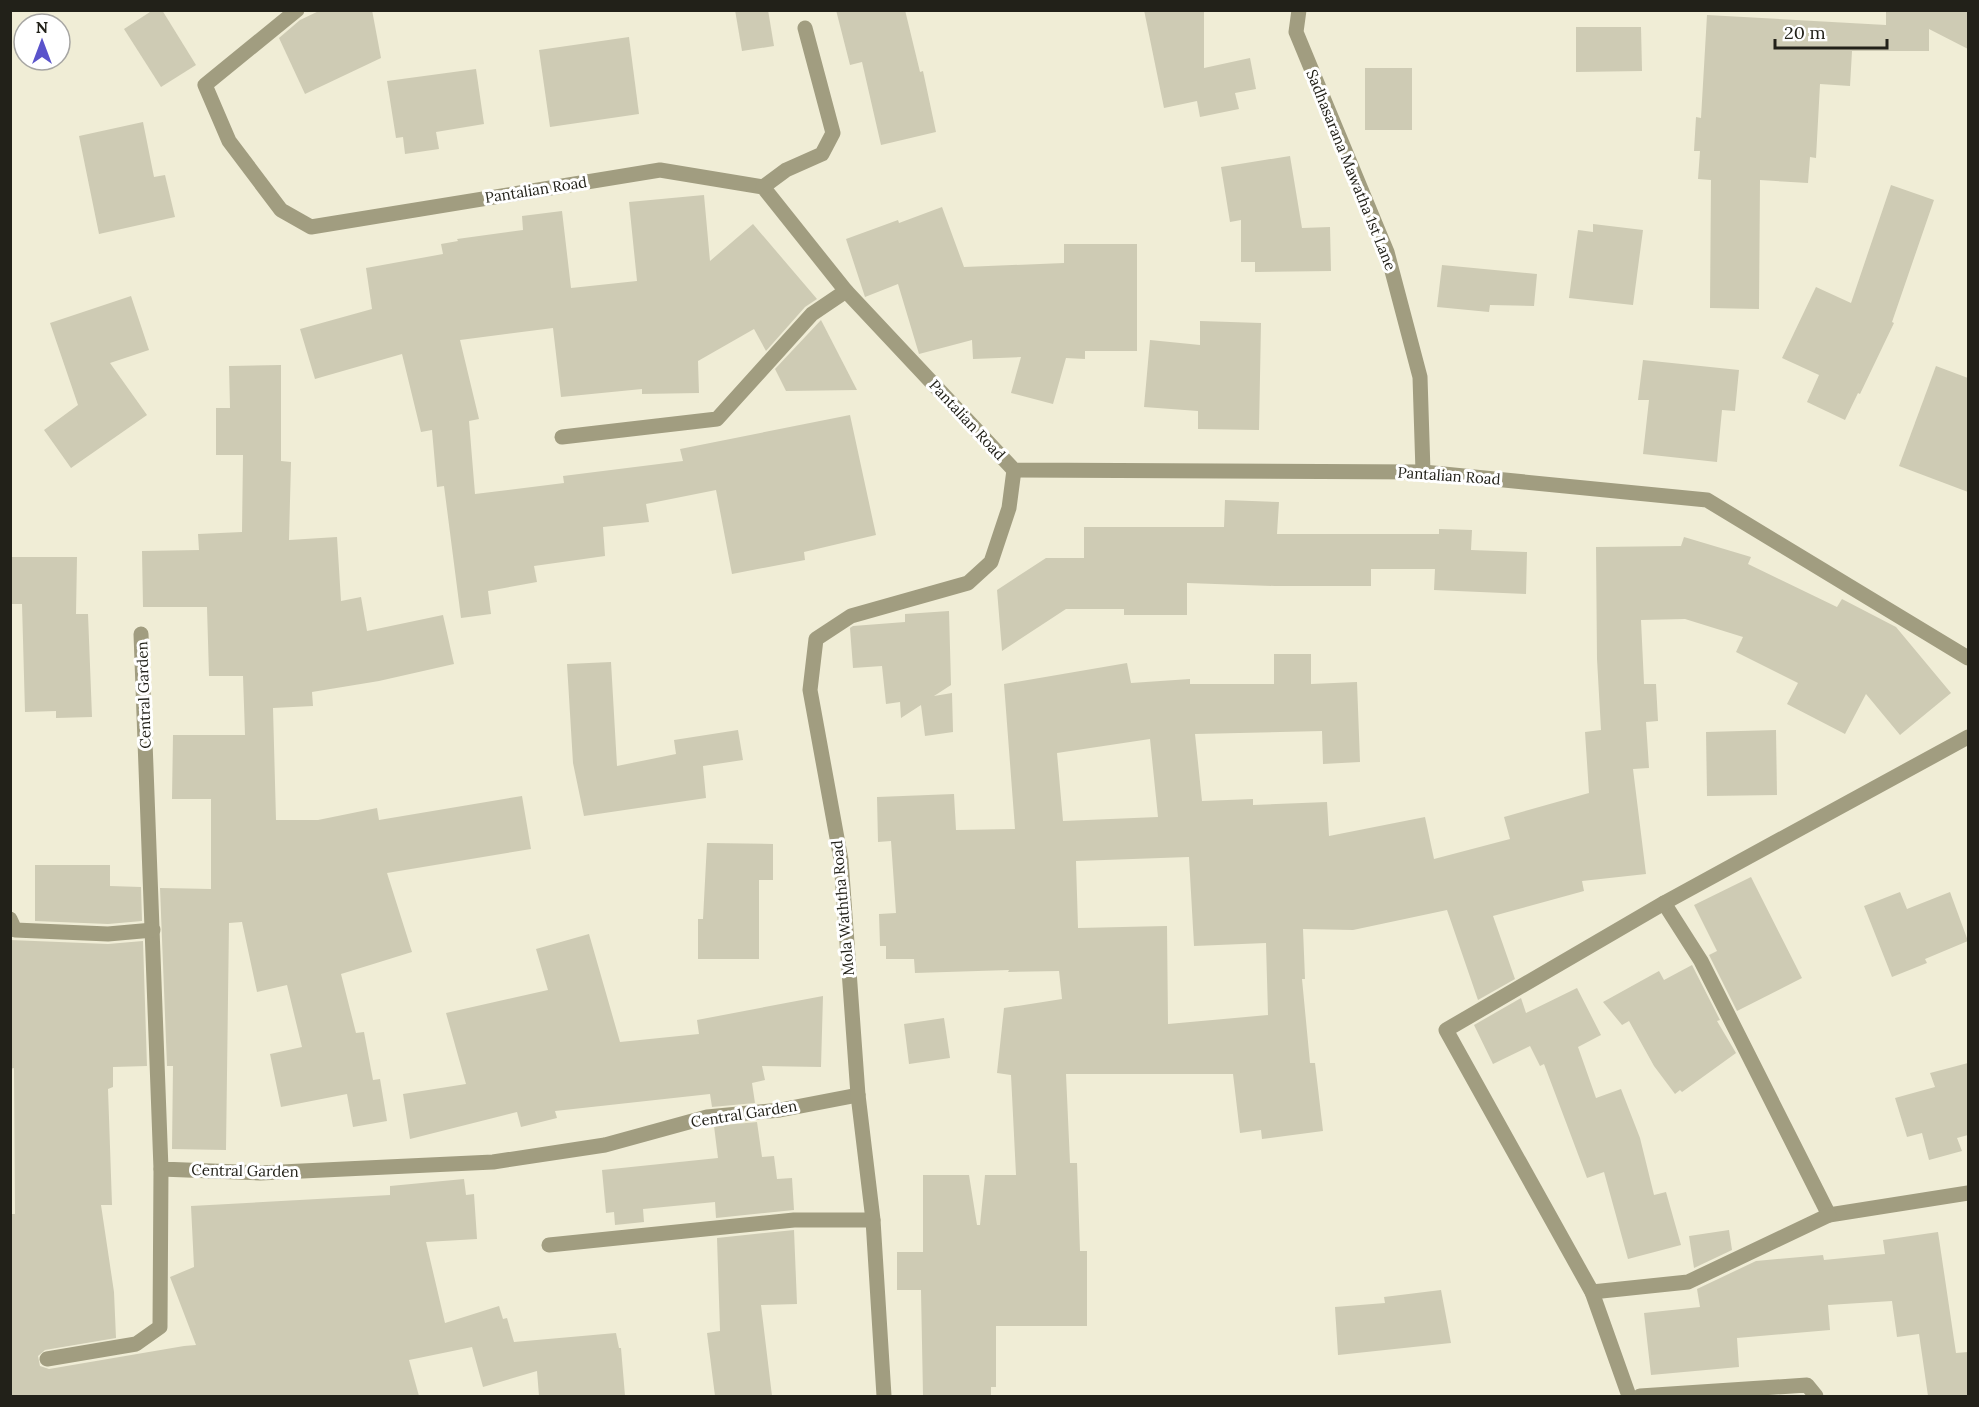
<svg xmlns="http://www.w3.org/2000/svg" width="1979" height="1407" font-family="Lora,serif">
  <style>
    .building { fill: #cecbb4; fill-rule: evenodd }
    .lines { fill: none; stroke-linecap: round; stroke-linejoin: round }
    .street { stroke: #a19d80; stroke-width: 15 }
    .labels { text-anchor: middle; stroke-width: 6; stroke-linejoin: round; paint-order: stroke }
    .street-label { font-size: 15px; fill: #222119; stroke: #fff }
  </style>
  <rect width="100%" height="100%" fill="#f0edd6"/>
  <g class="building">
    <polygon points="153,10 162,10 196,65 161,87 124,29"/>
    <polygon points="321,10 372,10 381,58 305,94 279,38 300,20"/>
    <polygon points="735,10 768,10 774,46 742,51"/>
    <polygon points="836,10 905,10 920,72 923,71 936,132 881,145 862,62 850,65"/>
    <polygon points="1144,10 1204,10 1204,68 1250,58 1256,89 1235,93 1239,109 1200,117 1197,101 1164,108"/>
    <polygon points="1886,10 1968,10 1968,49 1929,29 1929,51 1852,51 1850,86 1820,84 1816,158 1810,157 1808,183 1760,180 1759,309 1710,308 1711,180 1698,179 1700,151 1694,151 1696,117 1701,118 1707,15 1886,25"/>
    <polygon points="1576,27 1641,27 1642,71 1576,72"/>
    <polygon points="629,37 639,114 550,127 539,50"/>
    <rect x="1365" y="68" width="47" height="62"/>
    <polygon points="476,69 484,124 436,132 439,149 405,154 403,137 396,138 387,81"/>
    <polygon points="143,122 154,177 165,175 175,217 99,234 79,136"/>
    <polygon points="1290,156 1302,228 1330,227 1331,271 1255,272 1255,262 1241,262 1241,220 1230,222 1221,167"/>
    <polygon points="1891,185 1934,200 1892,322 1894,323 1860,394 1858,393 1845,420 1807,402 1819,375 1782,358 1816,287 1851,303"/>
    <polygon points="704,195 710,261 753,224 817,299 805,307 766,351 754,329 698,361 699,393 642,394 642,389 561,397 553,328 460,340 479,419 469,421 475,494 564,483 563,476 683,461 680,449 850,415 876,535 804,552 805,560 732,574 716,490 646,504 649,522 603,527 605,556 534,566 537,582 488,591 491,614 461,618 444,486 437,487 432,430 421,432 402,354 315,379 300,329 372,309 366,268 443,254 441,244 458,241 457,239 523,230 522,216 562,211 571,288 637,281 629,202"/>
    <polygon points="942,207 964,267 1064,263 1064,244 1137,244 1137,351 1085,351 1085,359 1066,358 1053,404 1011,393 1021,357 973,359 972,340 919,354 898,284 865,297 846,239 898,220 899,223"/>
    <polygon points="1593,224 1643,230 1633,305 1569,298 1578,230 1593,232"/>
    <polygon points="1442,265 1537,274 1534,306 1490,305 1489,312 1437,307"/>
    <polygon points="131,296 149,350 110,363 147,415 71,468 44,430 78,405 50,323"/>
    <polygon points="821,320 857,390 786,391 775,369"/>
    <polygon points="1200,321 1261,323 1259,430 1198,429 1198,411 1144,407 1150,340 1200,345"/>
    <polygon points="1643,360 1739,370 1735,411 1722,410 1717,462 1643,454 1649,400 1638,400"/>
    <polygon points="281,365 281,461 291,462 289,540 337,537 341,601 361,597 367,631 443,615 454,664 379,681 312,692 313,706 273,708 276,820 318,820 377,808 379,820 522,796 531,849 387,873 412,952 341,974 356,1033 364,1032 373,1080 380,1079 387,1121 353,1127 347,1094 281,1107 270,1054 302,1047 287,985 257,992 242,922 229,923 226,1150 172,1149 173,1066 167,1066 160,888 211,889 211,799 172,799 173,735 245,735 243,676 209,676 207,607 143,607 142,551 199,550 198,534 242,532 243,455 216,455 216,408 230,408 229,366"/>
    <polygon points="1936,366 1968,378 1968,492 1899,466"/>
    <polygon points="1225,500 1279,502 1277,534 1439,534 1439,529 1472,530 1471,550 1527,552 1526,594 1434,590 1435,569 1371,569 1371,586 1275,586 1187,583 1187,615 1124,615 1124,609 1066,609 1002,651 997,590 1046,558 1084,558 1084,527 1224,527"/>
    <path d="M 1684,537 L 1751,557 L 1748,564 L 1837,607 L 1842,599 L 1896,627 L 1951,693 L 1900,735 L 1866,694 L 1845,734 L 1787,704 L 1798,683 L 1736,652 L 1743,637 L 1685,619 L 1641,620 L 1644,684 L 1656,684 L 1658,721 L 1646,722 L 1649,768 L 1633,769 L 1646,874 L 1582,881 L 1584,891 L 1493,916 L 1515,979 L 1478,1000 L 1447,910 L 1353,930 L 1303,929 L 1305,979 L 1302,979 L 1310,1063 L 1315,1063 L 1323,1131 L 1262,1139 L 1261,1130 L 1240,1133 L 1233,1074 L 1066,1074 L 1070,1163 L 1077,1163 L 1080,1251 L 1087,1251 L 1087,1326 L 996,1326 L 996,1387 L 991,1387 L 991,1396 L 923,1396 L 921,1290 L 897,1290 L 897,1252 L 923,1252 L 923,1175 L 969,1175 L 977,1225 L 980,1225 L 985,1175 L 1016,1175 L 1011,1075 L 997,1073 L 1004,1008 L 1062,999 L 1059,971 L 1008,972 L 1009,970 L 915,973 L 914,959 L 886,959 L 886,946 L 880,946 L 879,914 L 896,913 L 891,841 L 878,842 L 877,797 L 954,794 L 956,830 L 1015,829 L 1004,684 L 1127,663 L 1131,683 L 1190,679 L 1190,684 L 1274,684 L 1274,654 L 1311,654 L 1311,684 L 1357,682 L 1360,762 L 1323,764 L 1322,731 L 1195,734 L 1202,801 L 1253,799 L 1253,805 L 1327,802 L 1329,836 L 1425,817 L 1434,859 L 1510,839 L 1504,817 L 1589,793 L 1585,732 L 1601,730 L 1597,659 L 1596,547 L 1681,546 ZM 1150,739 L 1158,817 L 1063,821 L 1057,753 ZM 1189,857 L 1194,946 L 1266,943 L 1268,1015 L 1168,1024 L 1167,926 L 1078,928 L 1076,861 Z"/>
    <polygon points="10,557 77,557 76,614 88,614 92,717 56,718 56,711 25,712 22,604 10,604"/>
    <polygon points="949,611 951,685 934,696 952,693 953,732 925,736 921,705 901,718 900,702 886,704 882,666 853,668 850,628 853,626 905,622 905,614"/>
    <polygon points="611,662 617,766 676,754 674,740 738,730 743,760 703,766 706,798 584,816 573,763 567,664"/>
    <polygon points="1776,730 1777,795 1707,796 1706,732"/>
    <polygon points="707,843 773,844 773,880 759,880 759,959 698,959 698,919 703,919"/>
    <polygon points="35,865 110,865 110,886 141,887 142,921 108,924 35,921"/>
    <polygon points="1751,877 1802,978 1737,1011 1709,955 1717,951 1694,905"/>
    <polygon points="1900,892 1907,909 1950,892 1968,941 1925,959 1927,963 1892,977 1864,906"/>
    <polygon points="589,934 620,1042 699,1034 697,1020 823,996 821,1067 762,1066 765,1080 752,1083 755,1103 712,1107 710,1094 555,1111 557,1118 521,1127 517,1112 410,1139 403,1094 466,1084 446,1013 548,990 536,949"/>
    <polygon points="10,940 108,944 143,941 147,1066 113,1067 113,1087 108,1089 112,1205 101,1205 114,1292 116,1338 45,1350 38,1356 40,1366 49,1369 184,1346 196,1345 170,1277 194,1267 191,1206 390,1195 390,1186 464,1179 466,1195 474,1194 477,1239 426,1242 445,1323 499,1306 503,1319 507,1318 514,1342 616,1333 619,1348 621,1348 625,1396 539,1396 537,1371 483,1387 472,1347 409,1360 419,1396 10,1396 10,1214 15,1214 14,1068 10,1069"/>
    <polygon points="1692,965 1720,1020 1717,1021 1736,1053 1682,1092 1680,1090 1675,1094 1654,1066 1629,1021 1622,1025 1603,1002 1659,971 1664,980"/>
    <polygon points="1577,988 1601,1035 1578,1047 1596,1098 1621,1089 1640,1138 1654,1195 1666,1192 1681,1245 1628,1259 1604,1172 1587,1178 1544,1064 1540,1066 1530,1046 1493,1064 1474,1025 1521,998 1526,1013"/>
    <polygon points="944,1018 950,1058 909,1064 904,1024"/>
    <polygon points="1968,1063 1968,1135 1957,1138 1962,1151 1929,1160 1922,1133 1907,1137 1895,1098 1935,1087 1930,1073"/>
    <polygon points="757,1122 762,1157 774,1156 777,1179 792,1178 794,1210 716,1218 715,1202 643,1209 644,1222 615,1225 614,1212 606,1213 602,1170 718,1158 714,1126"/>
    <polygon points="794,1230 797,1304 761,1305 772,1396 715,1396 707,1333 720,1331 717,1238"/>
    <polygon points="1729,1230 1732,1250 1694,1268 1689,1236"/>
    <polygon points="1938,1232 1956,1353 1968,1352 1968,1396 1928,1396 1919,1334 1897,1337 1892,1301 1828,1305 1830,1330 1737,1338 1739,1367 1651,1375 1644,1313 1700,1307 1697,1289 1756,1261 1823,1255 1824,1260 1885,1254 1883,1240"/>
    <polygon points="1441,1290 1451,1343 1338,1355 1335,1307 1385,1303 1384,1297"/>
  </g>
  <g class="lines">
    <g class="street">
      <polyline points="297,10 205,85 229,141 281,210 311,227 660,170 763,187 846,291 1014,470 1423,472 1707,500 1968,658"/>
      <polyline points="1299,10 1296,32 1387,252 1420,377 1423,472"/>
      <polyline points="763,187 786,170 822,154 833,133 805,28"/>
      <polyline points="562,437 717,419 812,314 846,291"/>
      <polyline points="141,634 161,1169 260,1173 493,1162 605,1145 707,1117 780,1110 858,1095"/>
      <polyline points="1664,903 1701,961 1829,1215 1968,1193"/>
      <polyline points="10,919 15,930 108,934 153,930"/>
      <polyline points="549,1245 794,1220 873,1220"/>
      <polyline points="1592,1292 1688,1282 1829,1215"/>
      <polyline points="47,1359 136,1344 160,1327 161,1169"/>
      <polyline points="884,1396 873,1220 858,1095 841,860 810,690 816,639 851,616 968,583 991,562 1009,508 1014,470"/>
      <polyline points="1629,1396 1592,1292 1446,1030 1664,903 1968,737"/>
      <polyline points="1640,1396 1807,1385 1816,1396"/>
    </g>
  </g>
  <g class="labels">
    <g class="street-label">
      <text transform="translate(1351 170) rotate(68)" y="5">Sadhasarana Mawatha 1st Lane</text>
      <text transform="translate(536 190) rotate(-9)" y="5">Pantalian Road</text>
      <text transform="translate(967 420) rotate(47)" y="5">Pantalian Road</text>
      <text transform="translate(1449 476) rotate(4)" y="5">Pantalian Road</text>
      <text transform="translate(144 695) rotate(-92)" y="5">Central Garden</text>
      <text transform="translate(843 908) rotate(-95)" y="5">Mola Waththa Road</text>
      <text transform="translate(744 1114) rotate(-9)" y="5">Central Garden</text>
      <text transform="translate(245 1171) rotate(1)" y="5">Central Garden</text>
    </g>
  </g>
  <rect width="1979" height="1407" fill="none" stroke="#222119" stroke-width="24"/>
  <g transform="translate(42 42)"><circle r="28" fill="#ffffff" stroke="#a7a6a3" stroke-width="1.5"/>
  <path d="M0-4.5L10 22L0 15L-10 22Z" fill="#5a53cb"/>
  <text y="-9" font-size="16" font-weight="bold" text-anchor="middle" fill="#222119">N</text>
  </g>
  <path d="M1775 39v9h112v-9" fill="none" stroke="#222119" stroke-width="3"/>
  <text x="1784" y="39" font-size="18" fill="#222119" stroke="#ffffff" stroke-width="4.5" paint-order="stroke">20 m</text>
</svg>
